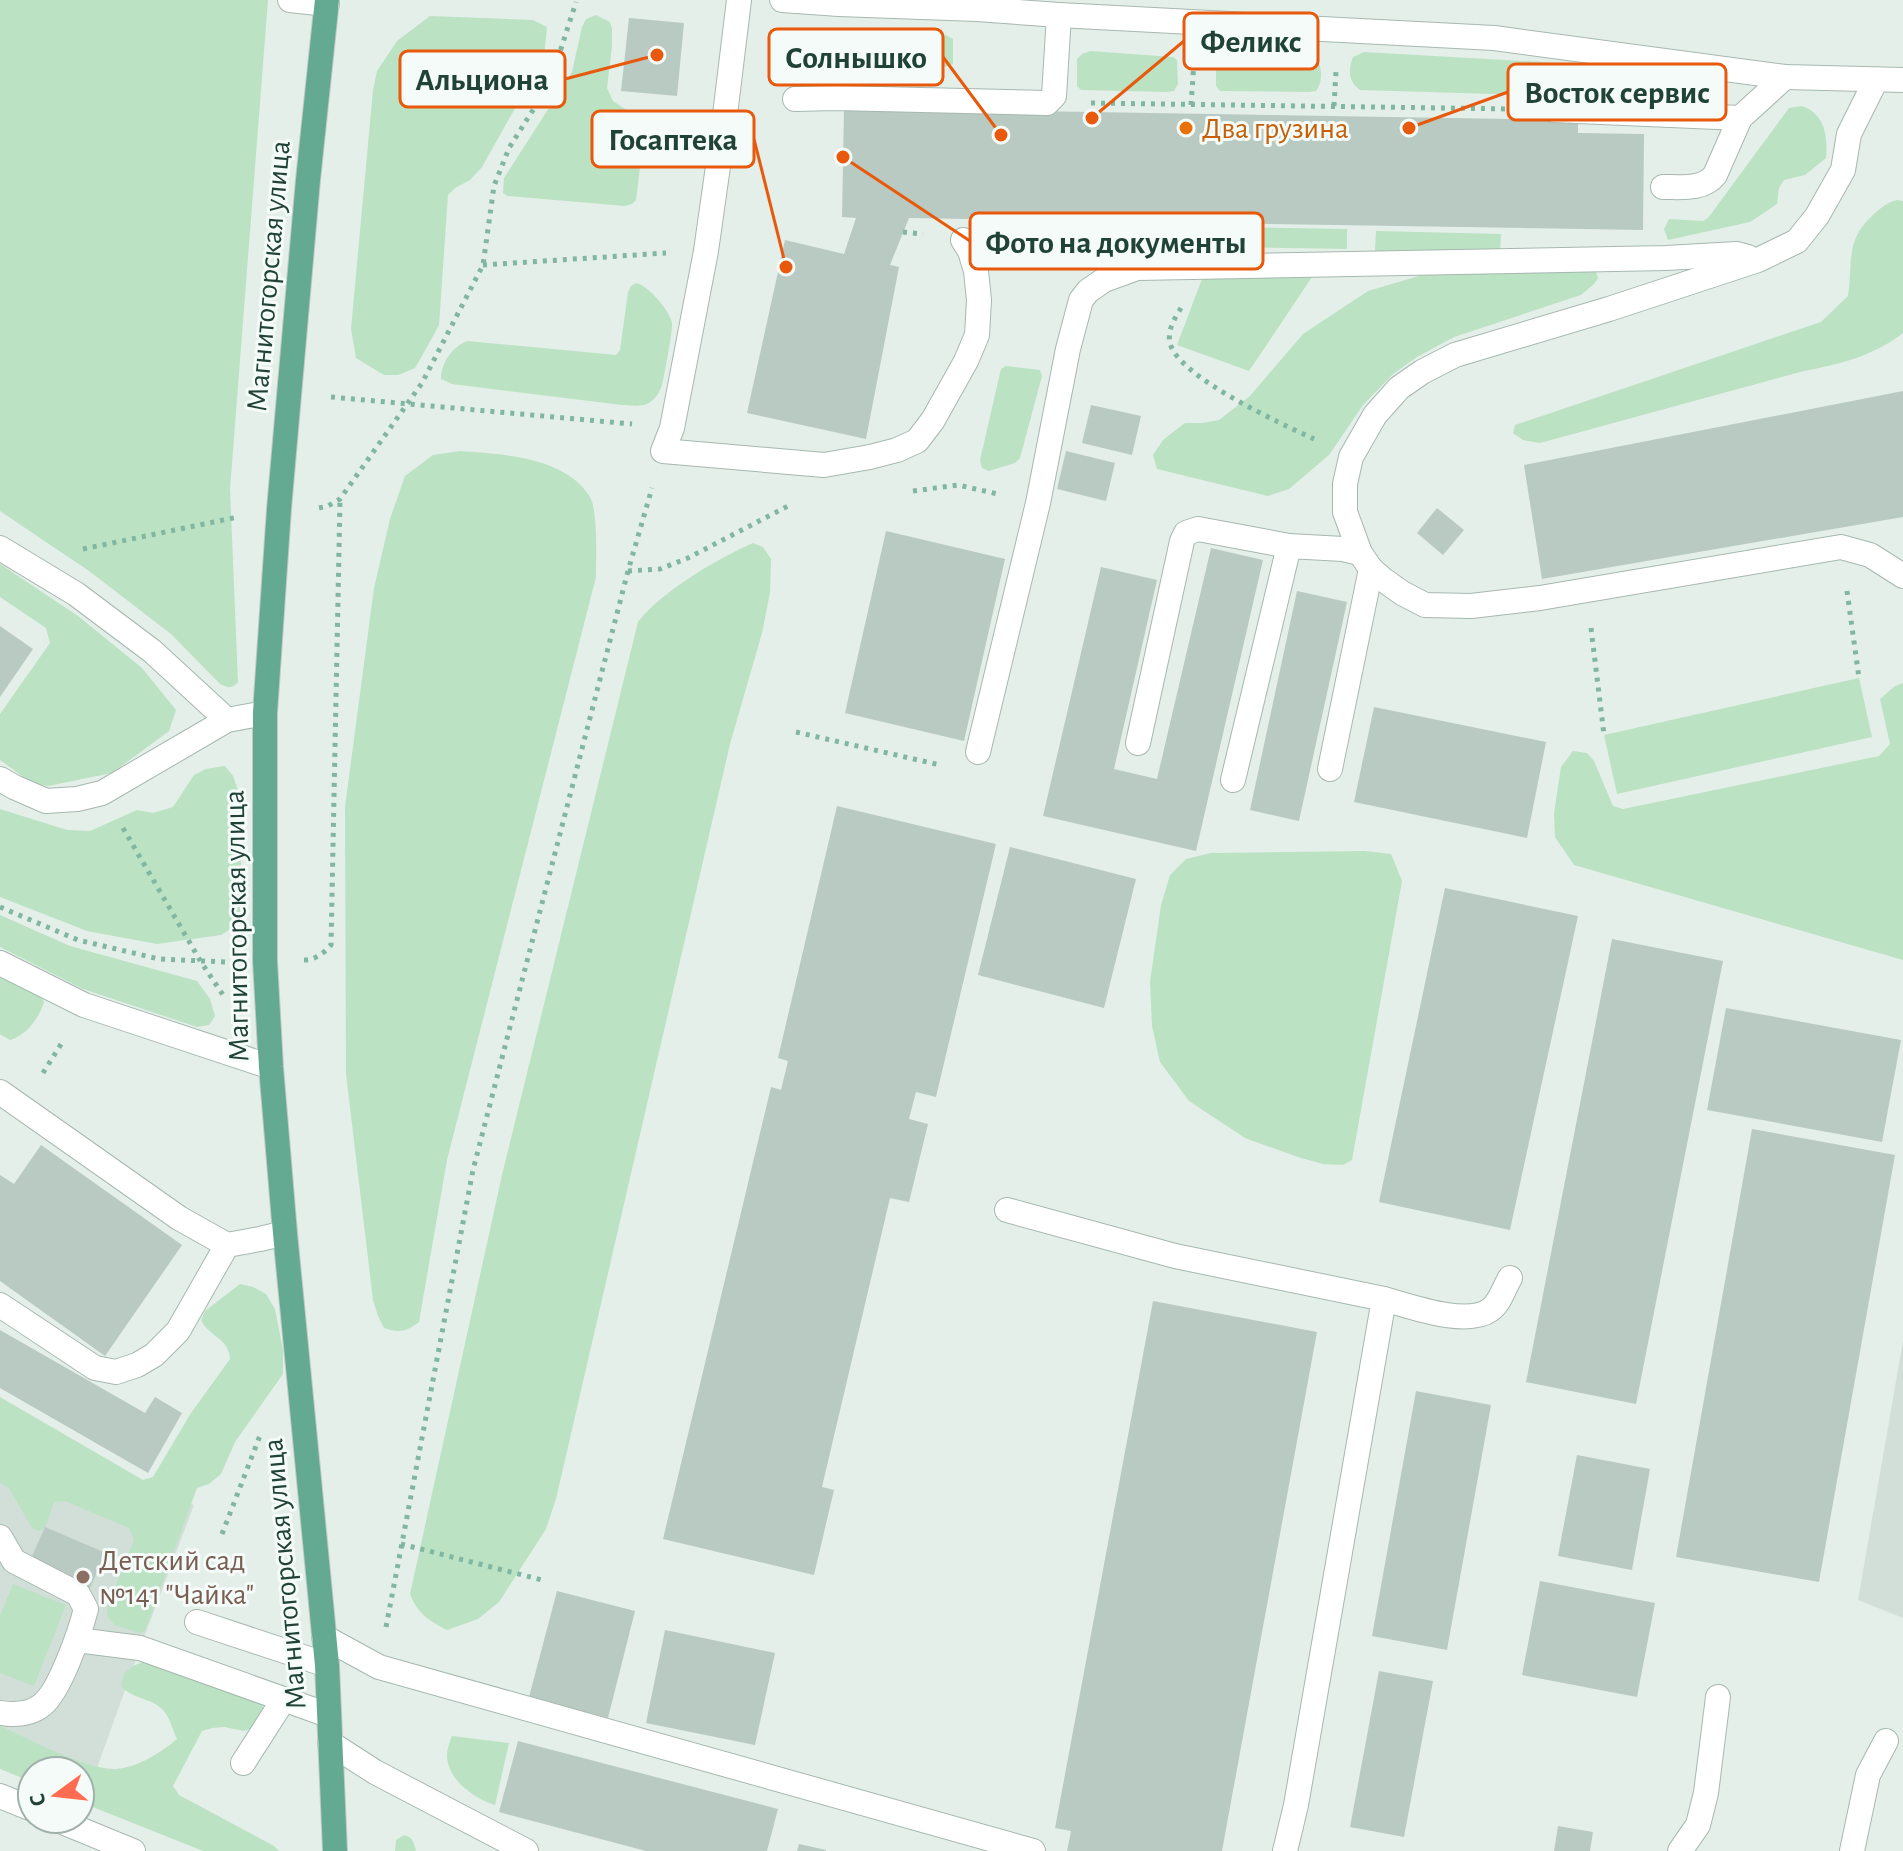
<svg xmlns="http://www.w3.org/2000/svg" width="1903" height="1851" font-family="'Alegreya Sans',sans-serif">
  <style>
    .built { fill: #d2dfd8 }
    .green { fill: #bbe2c2 }
    .building { fill: #b9cac2 }
    .lines { fill: none; stroke-linecap: round; stroke-linejoin: round }
    .minor-casing { stroke: #a6b8b0; stroke-width: 26 }
    .major-casing { stroke: #c1cac7; stroke-width: 26 }
    .path { stroke: #81b6a0; stroke-width: 5; stroke-dasharray: 4 6; stroke-linecap: butt }
    .minor { stroke: #fff; stroke-width: 24 }
    .major { stroke: #64a991; stroke-width: 24 }
    .food-dot { fill: #e8710a; stroke: #f5fbf8; stroke-width: 3 }
    .education-dot { fill: #8d6e63; stroke: #f5fbf8; stroke-width: 3 }
    .labels { text-anchor: middle; stroke-width: 6; stroke-linejoin: round; paint-order: stroke }
    .food-label { font-size: 30px; fill: #c56008; stroke: #f5fbf8; text-anchor: start }
    .street-label { font-size: 30px; fill: #214337; stroke: #f5fbf8 }
    .education-label { font-size: 30px; fill: #785e54; stroke: #f5fbf8; text-anchor: start }
    .leader { fill: none; stroke: #e8590c; stroke-width: 3 }
    .callout-dot { fill: #e8590c; stroke: #f5fbf8; stroke-width: 3 }
    .callout { fill: #f5fbf8; stroke: #e8590c; stroke-width: 3 }
    .callout-label { font-size: 32px; text-anchor: middle; font-weight: bold; fill: #214337 }
  </style>
  <rect width="100%" height="100%" fill="#e4efe9"/>
  <g class="built">
    <polygon points="1903,1341 1903,1618 1858,1600"/>
    <polygon points="0,1412 194,1505 140,1648 91,1785 80,1771 0,1746"/>
  </g>
  <g class="green">
    <path d="M 0,0 L 268,0 L 230,489 L 238,682 C 232,689 228,688 220,684 L 171,634 L 89,571 L 0,511 Z"/>
    <polygon points="596,15 610,22 612,29 612,46 607,88 613,101 635,116 644,135 636,200 632,204 625,206 507,196 503,193 504,178 572,72 582,27 586,19"/>
    <polygon points="430,16 533,20 547,27 544,57 482,167 470,180 455,188 448,195 439,325 427,347 415,368 398,375 384,375 356,358 351,329 373,90 377,71 397,41"/>
    <polygon points="857,33 944,34 953,39 953,64 938,69 855,67 850,60 850,37"/>
    <polygon points="1090,51 1173,57 1177,60 1178,84 1174,91 1166,92 1081,90 1077,86 1077,59 1082,54"/>
    <path d="M 1224,51 L 1313,53 C 1322,62 1324,81 1316,91 L 1309,92 L 1220,91 L 1216,86 L 1216,60 Z"/>
    <path d="M 1364,52 L 1558,63 C 1574,66 1584,73 1579,91 L 1573,95 L 1563,96 L 1360,90 C 1348,81 1348,70 1353,57 Z"/>
    <path d="M 1802,106 C 1825,114 1828,136 1826,158 L 1805,175 L 1784,180 L 1779,188 L 1777,204 L 1750,222 L 1668,240 L 1664,229 L 1669,219 L 1703,221 L 1708,218 L 1789,108 Z"/>
    <path d="M 1897,200 L 1903,201 L 1903,333 C 1873,356 1841,364 1804,371 L 1540,443 L 1523,440 L 1513,433 L 1515,425 L 1821,322 L 1848,296 C 1853,264 1845,241 1871,217 C 1879,209 1886,203 1897,200 Z"/>
    <polygon points="1222,227 1347,229 1347,249 1222,247"/>
    <polygon points="1376,231 1501,234 1500,253 1375,251"/>
    <polygon points="1446,268 1595,268 1598,278 1594,284 1581,295 1454,337 1417,357 1393,374 1363,405 1329,455 1289,489 1268,496 1157,469 1153,455 1163,440 1185,423 1202,423 1219,420 1250,396 1303,334 1368,291"/>
    <polygon points="1205,271 1316,271 1249,371 1177,345"/>
    <path d="M 636,283 C 648,285 670,311 672,323 C 673,329 664,377 662,385 C 660,392 654,401 647,404 C 641,407 629,405 622,405 L 452,384 L 441,379 C 441,363 452,347 467,341 L 616,355 L 620,350 L 628,292 L 631,286 Z"/>
    <polygon points="1006,366 1040,370 1042,376 1020,458 1015,463 989,471 982,468 980,460 1001,369"/>
    <path d="M 460,451 C 502,454 566,457 590,497 C 598,511 596,559 596,577 L 447,1160 L 419,1322 C 406,1332 399,1333 384,1328 L 378,1316 L 373,1300 L 346,1074 L 345,807 L 374,588 L 390,519 L 405,476 L 433,455 Z"/>
    <path d="M 753,543 L 763,547 L 771,559 L 770,592 L 762,633 L 730,744 L 556,1499 L 546,1529 L 499,1602 L 478,1619 L 447,1630 C 428,1620 418,1614 410,1594 L 502,1175 L 638,622 C 662,591 717,559 753,543 Z"/>
    <polygon points="0,564 78,616 142,668 176,710 169,731 112,773 48,786 32,783 0,760 0,714 50,643 46,628 0,597"/>
    <polygon points="1859,678 1872,737 1617,794 1604,735"/>
    <polygon points="1903,683 1903,960 1574,865 1555,837 1554,813 1561,767 1573,751 1587,753 1594,761 1613,806 1623,809 1879,756 1890,744 1880,699 1895,686"/>
    <polygon points="225,766 233,776 242,802 240,918 232,928 221,935 157,944 87,931 0,897 0,809 67,830 90,831 137,810 153,813 173,807 194,775 206,769"/>
    <polygon points="1365,851 1391,854 1402,881 1352,1160 1343,1165 1323,1164 1301,1158 1245,1138 1189,1101 1160,1062 1152,1026 1150,982 1161,905 1170,875 1186,859 1211,853"/>
    <polygon points="0,915 70,946 197,981 210,999 215,1016 209,1025 197,1027 83,989 0,947"/>
    <path d="M 0,973 L 39,992 L 44,1002 C 39,1018 27,1035 10,1040 L 0,1034 Z"/>
    <path d="M 240,1284 L 253,1287 L 266,1294 L 275,1309 L 283,1350 L 283,1374 L 235,1442 L 221,1474 L 209,1484 L 197,1488 L 145,1631 L 140,1633 L 115,1625 L 107,1616 L 108,1605 L 134,1540 L 129,1528 L 65,1501 L 54,1502 L 45,1528 L 39,1531 L 32,1528 L 9,1488 L 0,1483 L 0,1397 L 143,1480 L 153,1477 L 191,1413 L 230,1359 C 229,1338 209,1337 201,1320 L 205,1311 Z"/>
    <polygon points="13,1584 66,1605 34,1686 0,1673 0,1616"/>
    <path d="M 143,1662 L 262,1704 L 264,1712 L 261,1723 L 245,1731 L 224,1727 L 212,1728 L 202,1731 L 173,1786 L 179,1795 L 274,1846 L 279,1851 L 203,1851 L 80,1802 L 80,1771 L 32,1771 L 32,1782 L 0,1769 L 0,1726 C 29,1739 86,1770 116,1769 C 139,1767 160,1753 177,1739 C 173,1731 171,1721 166,1714 C 157,1698 132,1700 121,1686 L 124,1673 L 135,1665 Z"/>
    <path d="M 452,1736 L 509,1743 L 495,1805 C 475,1799 447,1780 447,1755 C 447,1749 450,1741 452,1736 Z"/>
    <path d="M 404,1835 C 413,1837 414,1843 416,1851 L 395,1851 L 396,1840 Z"/>
  </g>
  <g class="building">
    <polygon points="629,18 684,23 677,96 621,91"/>
    <polygon points="844,108 1578,120 1578,133 1644,134 1643,230 909,218 890,265 899,267 866,439 747,413 785,240 844,254 856,218 842,217"/>
    <polygon points="1903,391 1903,517 1542,579 1524,465"/>
    <polygon points="1091,405 1141,416 1132,455 1082,443"/>
    <polygon points="1066,451 1115,463 1106,501 1057,489"/>
    <polygon points="1437,508 1464,530 1443,555 1417,533"/>
    <polygon points="886,531 1005,559 964,741 845,713"/>
    <polygon points="1211,548 1263,560 1196,851 1043,816 1101,567 1157,580 1114,769 1157,779"/>
    <polygon points="1297,591 1347,602 1299,821 1250,810"/>
    <polygon points="0,626 33,649 0,697"/>
    <polygon points="1374,707 1546,742 1527,838 1354,802"/>
    <polygon points="837,806 996,844 936,1097 916,1092 909,1119 928,1124 909,1202 890,1198 822,1487 834,1490 814,1575 663,1539 771,1087 781,1090 788,1061 778,1058"/>
    <polygon points="1010,847 1136,879 1104,1008 978,975"/>
    <polygon points="1445,888 1578,916 1510,1230 1379,1202"/>
    <polygon points="1612,939 1723,961 1636,1404 1526,1382"/>
    <polygon points="1726,1008 1901,1040 1882,1142 1707,1110"/>
    <polygon points="1752,1129 1895,1155 1819,1582 1676,1557"/>
    <polygon points="41,1145 182,1245 105,1356 0,1281 0,1175 14,1184"/>
    <polygon points="1153,1301 1317,1332 1222,1851 1067,1851 1071,1831 1055,1828"/>
    <polygon points="0,1330 145,1413 155,1397 182,1413 148,1473 0,1388"/>
    <polygon points="1416,1391 1491,1405 1447,1650 1372,1636"/>
    <polygon points="1577,1455 1650,1469 1632,1570 1558,1556"/>
    <polygon points="45,1527 106,1553 90,1588 30,1561"/>
    <polygon points="1540,1581 1655,1603 1637,1697 1522,1675"/>
    <polygon points="557,1591 635,1611 608,1718 529,1697"/>
    <polygon points="665,1630 775,1653 755,1745 646,1723"/>
    <polygon points="1379,1671 1433,1681 1404,1837 1350,1827"/>
    <polygon points="518,1741 778,1809 767,1851 646,1851 499,1812"/>
    <polygon points="1558,1826 1593,1832 1590,1851 1554,1851"/>
    <polygon points="799,1844 826,1850 826,1851 797,1851"/>
  </g>
  <g class="lines">
    <g class="minor-casing">
      <g id="minor">
        <polyline points="290,0 327,4"/>
        <polyline points="739,0 723,131 706,251 672,428 663,451 824,465 870,457 897,450 917,441 933,420 966,361 977,335 979,300 976,271 970,251 963,240"/>
        <polyline points="782,0 839,4 977,9 1059,15 1494,38 1785,77 1903,80"/>
        <polyline points="1876,80 1849,134 1843,170 1817,216 1797,241 1758,260 1609,309 1455,355 1422,372 1399,388 1375,415 1351,457 1345,484 1345,512 1360,553 1371,569 1381,578 1402,593 1425,605 1471,606 1540,598 1841,547 1870,555 1903,576"/>
        <polyline points="795,99 836,98 1047,103 1054,96 1059,15"/>
        <polyline points="1554,110 1740,118 1785,77"/>
        <path d="M 1663,187 C 1681,187 1703,190 1715,175 L 1740,118"/>
        <polyline points="0,548 76,594 152,651 227,720"/>
        <polyline points="1138,743 1182,541 1186,533 1198,529 1289,546"/>
        <polyline points="978,752 1038,503 1068,349 1081,300 1088,291 1104,280 1137,268 1666,258 1737,254 1748,257"/>
        <polyline points="1330,769 1371,569"/>
        <polyline points="0,779 14,787 46,801 77,799 102,793 227,720 265,713"/>
        <polyline points="1233,780 1289,546 1343,549 1360,553"/>
        <polyline points="0,963 84,1005 271,1067"/>
        <polyline points="0,1092 179,1218 227,1245 178,1331 154,1355 137,1365 116,1372 95,1368 0,1305"/>
        <polyline points="1007,1210 1175,1256 1384,1299 1296,1805 1285,1851"/>
        <polyline points="227,1245 260,1239 285,1233"/>
        <path d="M 1384,1299 C 1410,1306 1466,1327 1490,1310 C 1500,1303 1504,1288 1510,1278"/>
        <path d="M 0,1537 L 14,1561 L 78,1594 L 86,1609 C 80,1632 60,1691 42,1705 C 31,1714 14,1715 0,1713"/>
        <polyline points="197,1622 327,1665"/>
        <polyline points="324,1637 379,1667 1033,1851"/>
        <polyline points="77,1640 140,1648 328,1715"/>
        <polyline points="330,1743 375,1772 526,1851"/>
        <polyline points="243,1763 284,1699"/>
        <polyline points="0,1796 32,1809"/>
        <polyline points="55,1819 133,1851"/>
        <polyline points="1680,1851 1698,1825 1706,1793 1718,1697"/>
        <polyline points="1852,1851 1868,1775 1886,1741"/>
      </g>
    </g>
    <g class="major-casing">
      <polyline id="major" points="327,0 308,180 279,509 265,713 265,961 271,1067 285,1233 327,1665 335,1851"/>
    </g>
    <g class="path">
      <polyline points="1091,103 1513,109"/>
      <polyline points="1191,105 1194,62"/>
      <polyline points="1334,106 1336,71"/>
      <polyline points="903,232 923,234"/>
      <polyline points="483,265 666,253"/>
      <path d="M 1181,308 C 1175,318 1167,330 1170,343 C 1178,377 1282,424 1314,439"/>
      <polyline points="331,397 632,424"/>
      <polyline points="913,491 958,485 998,494"/>
      <polyline points="319,508 328,506 340,499 422,383 483,265 494,186 509,148 550,83 576,2"/>
      <polyline points="83,549 238,517"/>
      <polyline points="628,571 660,569 688,558 788,506"/>
      <polyline points="1847,591 1859,678"/>
      <polyline points="1591,628 1604,735"/>
      <polyline points="796,732 940,765"/>
      <polyline points="123,828 201,962 225,998"/>
      <polyline points="0,907 78,940 159,959 226,962"/>
      <path d="M 304,960 C 315,960 324,953 331,945 L 340,500"/>
      <polyline points="43,1073 63,1041"/>
      <polyline points="222,1534 261,1433"/>
      <polyline points="401,1544 546,1581"/>
      <polyline points="386,1627 473,1170 628,571 652,488"/>
    </g>
    <use href="#minor" class="minor"/>
    <use href="#major" class="major"/>
  </g>
  <circle class="food-dot" cx="1186" cy="128" r="8"/>
  <circle class="education-dot" cx="83" cy="1577" r="8"/>
  <g class="labels">
    <g class="food-label">
      <text x="1202" y="138">Два грузина</text>
    </g>
    <g class="street-label">
      <text transform="translate(268 276) rotate(-85)" y="10">Магнитогорская улица</text>
      <text transform="translate(236 926) rotate(-91)" y="10">Магнитогорская улица</text>
      <text transform="translate(284 1574) rotate(-95)" y="10">Магнитогорская улица</text>
    </g>
    <g class="education-label">
      <text x="99" y="1570">Детский сад<tspan x="99" dy="34">№141 "Чайка"</tspan></text>
    </g>
  </g>
  <path class="leader" d="M1092 118L1184 41M1001 135L943 57M657 55L565 79M1409 128L1508 92M786 267L754 139M843 157L970 241"/>
  <g class="callout-dot">
    <circle cx="1092" cy="118" r="8"/>
    <circle cx="1001" cy="135" r="8"/>
    <circle cx="657" cy="55" r="8"/>
    <circle cx="1409" cy="128" r="8"/>
    <circle cx="786" cy="267" r="8"/>
    <circle cx="843" cy="157" r="8"/>
  </g>
  <g class="callout">
    <rect x="1184" y="13" width="134" height="56" rx="8"/>
    <rect x="769" y="29" width="174" height="56" rx="8"/>
    <rect x="400" y="51" width="165" height="56" rx="8"/>
    <rect x="1508" y="64" width="218" height="56" rx="8"/>
    <rect x="592" y="111" width="162" height="56" rx="8"/>
    <rect x="970" y="213" width="293" height="56" rx="8"/>
  </g>
  <g class="callout-label">
    <text x="1251" y="52">Феликс</text>
    <text x="856" y="68">Солнышко</text>
    <text x="482" y="90">Альциона</text>
    <text x="1617" y="103">Восток сервис</text>
    <text x="673" y="150">Госаптека</text>
    <text x="1116" y="253">Фото на документы</text>
  </g>
  <g transform="translate(56 1795) rotate(255)"><circle r="38" fill="#f5fbf8" stroke="#a0b1ab" stroke-width="2"/>
  <path d="M0-6L14 30L0 20L-14 30Z" fill="#ff6c52"/>
  <text y="-12" font-size="22" font-weight="bold" text-anchor="middle" fill="#214337">С</text>
  </g>
</svg>
